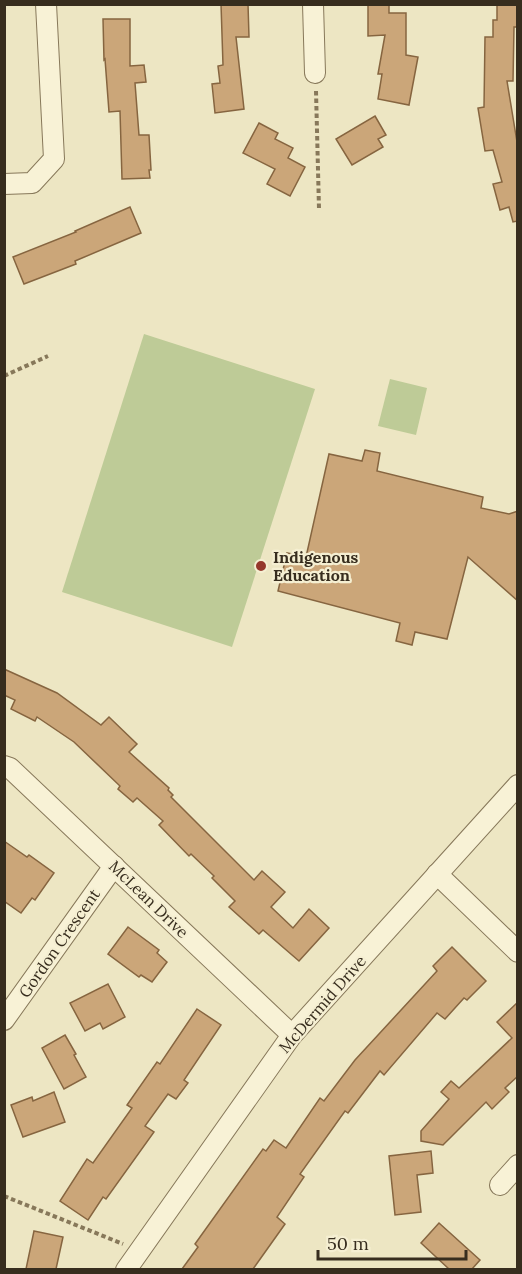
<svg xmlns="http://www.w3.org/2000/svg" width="522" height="1274" font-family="Lora,serif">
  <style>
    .green { fill: #becb97 }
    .building { fill: #cba679; stroke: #866540; stroke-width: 1.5 }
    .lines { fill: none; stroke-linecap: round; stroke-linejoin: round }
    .minor-casing { stroke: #87785a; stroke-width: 22 }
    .path { stroke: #87785a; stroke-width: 4; stroke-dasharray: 4.5 3; stroke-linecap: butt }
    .minor { stroke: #f8f2d6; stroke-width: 20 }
    .poi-dot { fill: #95382b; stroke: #f5efd2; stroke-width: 2 }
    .labels { text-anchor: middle; stroke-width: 4.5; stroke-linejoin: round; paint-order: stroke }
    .poi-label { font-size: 16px; font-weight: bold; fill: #372d1e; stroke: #f5efd2; text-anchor: start }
    .street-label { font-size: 16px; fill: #372d1e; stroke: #f5efd2 }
  </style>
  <rect width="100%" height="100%" fill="#ede6c3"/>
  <g class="green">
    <polygon points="144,334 315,389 232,647 62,592"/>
    <polygon points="390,379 427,388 416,435 378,426"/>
  </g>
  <g class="building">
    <polygon points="221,4 248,4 249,37 236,37 244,109 215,113 212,84 220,83 218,66 223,65"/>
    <polygon points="368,4 389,4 389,13 406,13 406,55 418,57 409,105 378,99 382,74 378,74 385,35 368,36"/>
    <polygon points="497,4 518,4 518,27 514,27 513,81 507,81 518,148 518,221 513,222 509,207 500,210 493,184 502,182 493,150 485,151 478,108 484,107 485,37 493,37 493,20 497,20"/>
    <polygon points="103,19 130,19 130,66 144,65 146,82 135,83 139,135 149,135 151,170 149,170 150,178 122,179 120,111 109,112 105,59 104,60"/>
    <polygon points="375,116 386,135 378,139 383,147 352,165 336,139"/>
    <polygon points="259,123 278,133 275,139 293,148 288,158 305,167 290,196 267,184 275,169 243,153"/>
    <polygon points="130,207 141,233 75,261 76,264 24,284 13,257 76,232 75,231"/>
    <polygon points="365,450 380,453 377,471 483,497 481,508 509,514 518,511 518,601 468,557 447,639 415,632 412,645 396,641 400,623 278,591 287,553 306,557 329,454 362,461"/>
    <polygon points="4,669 57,693 101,725 109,717 137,744 129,752 169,788 168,790 173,795 171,797 254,880 262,871 285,892 271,907 293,928 309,909 329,928 299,961 263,930 259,934 229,907 235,901 212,878 214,876 191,854 189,856 159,825 163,821 137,798 133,802 118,789 120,786 74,742 37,717 35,721 11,709 15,700 4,695"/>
    <polygon points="4,841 27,857 29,855 54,873 35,900 32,898 21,913 4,901"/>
    <polygon points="128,927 159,950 157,953 167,962 152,982 141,975 139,977 108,954"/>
    <polygon points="452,947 486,981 467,1000 464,998 445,1019 437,1013 384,1075 380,1071 348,1113 345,1111 300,1174 304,1177 277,1217 285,1224 253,1269 182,1269 198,1247 195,1244 263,1149 266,1151 274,1140 286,1148 320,1098 324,1101 355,1060 437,971 433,966"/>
    <polygon points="108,984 125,1017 103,1029 100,1023 85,1031 70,1003"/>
    <polygon points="518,1002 518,1076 505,1088 509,1092 492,1109 486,1102 443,1145 421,1141 421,1131 449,1099 441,1092 451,1081 459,1088 512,1038 497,1022"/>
    <polygon points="197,1009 221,1025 184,1080 188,1083 176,1099 168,1094 145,1126 154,1132 106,1199 103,1197 88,1220 60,1201 87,1159 93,1163 132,1108 127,1105 157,1062 160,1064"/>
    <polygon points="65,1035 76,1054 74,1055 86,1077 64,1089 42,1048"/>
    <polygon points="54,1092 65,1122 23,1137 11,1105 32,1097 33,1101"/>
    <polygon points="431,1151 433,1173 417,1175 421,1212 395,1215 389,1156"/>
    <polygon points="439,1223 480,1260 472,1269 449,1269 421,1243"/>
    <polygon points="34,1231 63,1237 56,1269 26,1269"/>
  </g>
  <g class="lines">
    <g class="minor-casing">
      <g id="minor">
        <polyline points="313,4 315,73"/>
        <polyline points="4,184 32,183 54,159 46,4"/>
        <polyline points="4,766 10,768 292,1035"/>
        <polyline points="437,874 518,952"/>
        <polyline points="4,1020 114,866"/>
        <polyline points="500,1185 518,1165"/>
        <polyline points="126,1270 292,1035 518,785"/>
      </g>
    </g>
    <g class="path">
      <polyline points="316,91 319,209"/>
      <polyline points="4,376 48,356"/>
      <polyline points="4,1196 123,1244"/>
    </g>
    <use href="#minor" class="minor"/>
  </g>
  <circle class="poi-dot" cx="261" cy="566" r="6"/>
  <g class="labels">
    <g class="poi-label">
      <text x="273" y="563">Indigenous<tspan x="273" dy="18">Education</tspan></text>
    </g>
    <g class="street-label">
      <text transform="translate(149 899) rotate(44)" y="6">McLean Drive</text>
      <text transform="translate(59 943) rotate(-55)" y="6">Gordon Crescent</text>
      <text transform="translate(322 1004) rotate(-49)" y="6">McDermid Drive</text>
    </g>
  </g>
  <rect width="522" height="1274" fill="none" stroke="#372d1e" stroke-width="12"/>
  <path d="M318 1250v9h148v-9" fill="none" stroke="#372d1e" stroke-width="3"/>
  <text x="327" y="1250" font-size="18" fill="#372d1e" stroke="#f5efd2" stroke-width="4.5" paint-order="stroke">50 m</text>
</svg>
